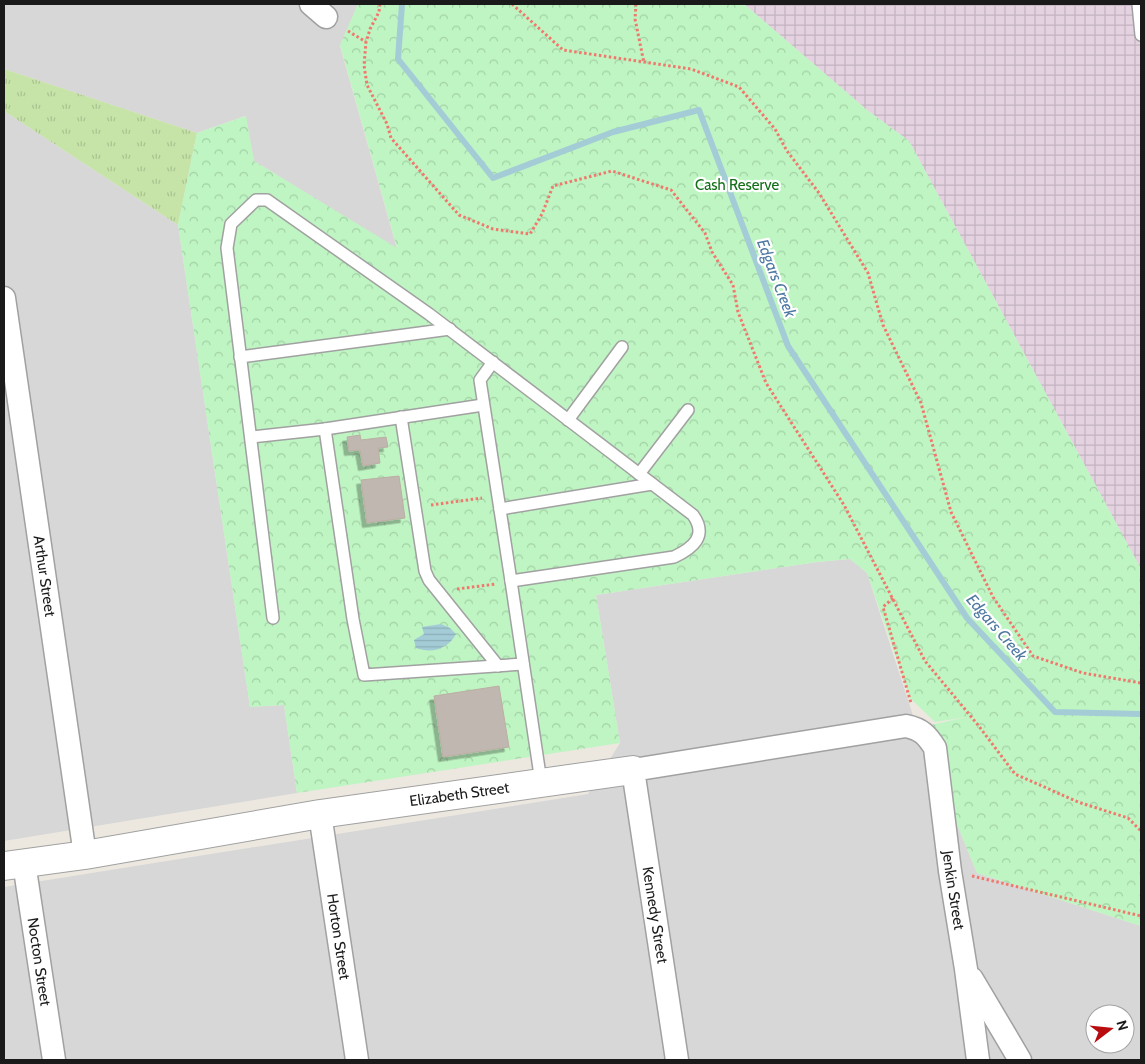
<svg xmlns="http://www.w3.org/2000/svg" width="1145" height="1064" font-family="Cabin,sans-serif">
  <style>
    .residential { fill: #d8d7d7; fill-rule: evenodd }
    .industrial { fill: url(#industrial-grid) }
    .grass { fill: url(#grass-tufts) }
    .park { fill: url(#park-crowns) }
    .water { fill: url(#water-rules) }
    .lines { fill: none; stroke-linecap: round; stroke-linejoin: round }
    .stream { stroke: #a3ccd7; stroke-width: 6 }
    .building { fill: #c0b7b0; stroke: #bcaea4; filter: url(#shadow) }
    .service-casing { stroke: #a1a1a1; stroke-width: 14 }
    .minor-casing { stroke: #a1a1a1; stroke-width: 25 }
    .tertiary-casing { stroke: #a1a1a1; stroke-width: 30 }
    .path { stroke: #f0796d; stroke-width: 3; stroke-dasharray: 2.5 2.5; stroke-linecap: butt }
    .service { stroke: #fff; stroke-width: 11 }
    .minor { stroke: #fff; stroke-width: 22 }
    .tertiary { stroke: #fff; stroke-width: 28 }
    .labels { text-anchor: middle; stroke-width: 4.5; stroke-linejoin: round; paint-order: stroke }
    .park-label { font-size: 15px; fill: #126f18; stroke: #fff }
    .street-label { font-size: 15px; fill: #1a1a1a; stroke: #fff }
    .water-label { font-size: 16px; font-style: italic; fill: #4e79a3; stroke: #fff }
  </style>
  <defs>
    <pattern id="industrial-grid" width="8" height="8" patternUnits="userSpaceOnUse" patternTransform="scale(1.25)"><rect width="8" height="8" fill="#e4d2e1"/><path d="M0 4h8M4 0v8" fill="none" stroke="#c3b4c0"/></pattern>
    <pattern id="grass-tufts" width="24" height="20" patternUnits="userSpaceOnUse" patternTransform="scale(1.25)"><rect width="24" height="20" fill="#c6e4a8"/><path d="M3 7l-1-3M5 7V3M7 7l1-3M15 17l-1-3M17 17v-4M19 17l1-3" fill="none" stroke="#aac390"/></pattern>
    <pattern id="park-crowns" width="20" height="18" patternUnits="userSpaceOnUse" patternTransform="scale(1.25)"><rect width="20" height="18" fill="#bef5c2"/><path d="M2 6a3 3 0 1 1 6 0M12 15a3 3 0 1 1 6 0" fill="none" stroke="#a3d1a6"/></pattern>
    <pattern id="water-rules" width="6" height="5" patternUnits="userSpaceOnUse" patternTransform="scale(1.25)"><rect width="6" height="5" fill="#a3ccd7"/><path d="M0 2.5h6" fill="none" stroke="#8cafb8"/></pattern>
    <filter id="shadow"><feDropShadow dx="-4.5" dy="4.5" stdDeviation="0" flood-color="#0004"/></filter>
  </defs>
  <rect width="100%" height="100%" fill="#ece8e0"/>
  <g class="residential">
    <polygon points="4,4 358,4 340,46 397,249 254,161 245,116 197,133 4,69"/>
    <polygon points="4,111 178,225 250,707 284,705 297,793 4,841"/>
    <path d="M 850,559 L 867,573 L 917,728 L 977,873 L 1141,926 L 1141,1060 L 4,1060 L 4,887 L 588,794 L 620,743 L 596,595 L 817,562 ZM 1095,1014 L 1125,1014 L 1125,1044 L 1095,1044 Z"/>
  </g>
  <polygon class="industrial" points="744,4 1141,4 1141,569 909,141 867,110"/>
  <polygon class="grass" points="4,69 197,133 178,225 4,111"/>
  <polygon class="park" points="358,4 744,4 867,110 909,141 1141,569 1141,926 977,873 917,728 967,717 935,722 910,698 867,573 850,559 817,562 596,595 620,743 297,793 284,705 250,707 178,225 197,133 246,116 254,161 397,248 340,45"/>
  <path class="water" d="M 441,624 L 450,628 L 456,634 C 448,649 432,654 416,648 L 414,640 L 424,634 L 422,627 Z"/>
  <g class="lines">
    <polyline class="stream" points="402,4 398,59 493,178 613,132 699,110 788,346 967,618 1055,712 1141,714"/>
  </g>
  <g class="building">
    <polygon points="360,435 361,440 386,437 388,447 378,448 380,463 363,466 360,450 349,451 347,437"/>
    <polygon points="399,476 405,518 367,523 361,480"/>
    <polygon points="499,686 509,747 443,757 434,696"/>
  </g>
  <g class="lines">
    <g class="service-casing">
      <g id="service">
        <polyline points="1138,4 1141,35"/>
        <polyline points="240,357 450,329"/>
        <polyline points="401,417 425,571 429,580 498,666"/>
        <polyline points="568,420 622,347"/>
        <polyline points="325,429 353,619 364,675 523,664"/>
        <polyline points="251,437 325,429 483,405"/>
        <polyline points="639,474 688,410"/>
        <polyline points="500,509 652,484"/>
        <polyline points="511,581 541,782"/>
        <path d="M 273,618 L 227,248 L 231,224 L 256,200 L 267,200 L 429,314 C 517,380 605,448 693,515 C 708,536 693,548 674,557 L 511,581 L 480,380 L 493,362"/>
      </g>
    </g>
    <g class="minor-casing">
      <g id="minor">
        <polyline points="311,4 326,17"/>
        <path id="s1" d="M 4,298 L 85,855"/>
        <path id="s2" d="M 320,814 L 357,1060"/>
        <path id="s3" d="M 24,863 L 54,1060"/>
        <polyline points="972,979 1020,1060"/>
        <path id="s4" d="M 677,1060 L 633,770 L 906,726 C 921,729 927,735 935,748 L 950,871 L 966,969 L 978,1060"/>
      </g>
    </g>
    <g class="tertiary-casing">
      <g id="tertiary">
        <path id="s5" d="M 4,866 L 85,855 L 320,814 L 633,770"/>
      </g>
    </g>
    <g class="path">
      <polyline points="380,4 379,12 370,29 366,42 364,65 367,85 387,124 391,138 459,215 493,229 530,234 542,214 553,186 612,171 671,190 705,233 712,252 733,285 738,312 766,383 844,505 925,661 978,725 1015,774 1078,802 1128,818 1141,831"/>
      <polyline points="512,4 563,50 691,69 739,87 775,129 787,151 819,193 868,273 883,325 921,403 951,512 993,597 1033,656 1083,673 1141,683"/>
      <polyline points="636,4 635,19 644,63"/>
      <polyline points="348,31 366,42"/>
      <polyline points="431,505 482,498"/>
      <polyline points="457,589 496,584"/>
      <polyline points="893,598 883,607 911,703"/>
      <polyline points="972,876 1141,916"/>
    </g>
    <use href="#service" class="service"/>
    <use href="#minor" class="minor"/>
    <use href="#tertiary" class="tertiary"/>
  </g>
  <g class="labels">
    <g class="park-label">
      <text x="737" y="190">Cash Reserve</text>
    </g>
    <g class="street-label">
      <text dy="5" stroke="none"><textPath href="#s1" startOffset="281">Arthur Street</textPath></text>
      <text dy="5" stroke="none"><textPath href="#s5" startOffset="461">Elizabeth Street</textPath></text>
      <text dy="5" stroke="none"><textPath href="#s4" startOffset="751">Jenkin Street</textPath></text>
      <text transform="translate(655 915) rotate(81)" y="5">Kennedy Street</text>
      <text dy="5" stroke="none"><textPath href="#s2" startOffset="124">Horton Street</textPath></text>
      <text dy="5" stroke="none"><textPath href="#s3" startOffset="100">Nocton Street</textPath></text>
    </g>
    <g class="water-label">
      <text transform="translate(777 278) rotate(69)" y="6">Edgars Creek</text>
      <text transform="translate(997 627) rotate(49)" y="6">Edgars Creek</text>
    </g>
  </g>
  <rect width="1145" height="1064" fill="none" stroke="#1a1a1a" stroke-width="10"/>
  <g transform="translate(1110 1029) rotate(74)"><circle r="24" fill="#ffffff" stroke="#a3a3a3"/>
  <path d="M0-4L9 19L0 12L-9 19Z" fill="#b80c0f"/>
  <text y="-8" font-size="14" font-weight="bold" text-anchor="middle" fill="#1a1a1a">N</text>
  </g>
</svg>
